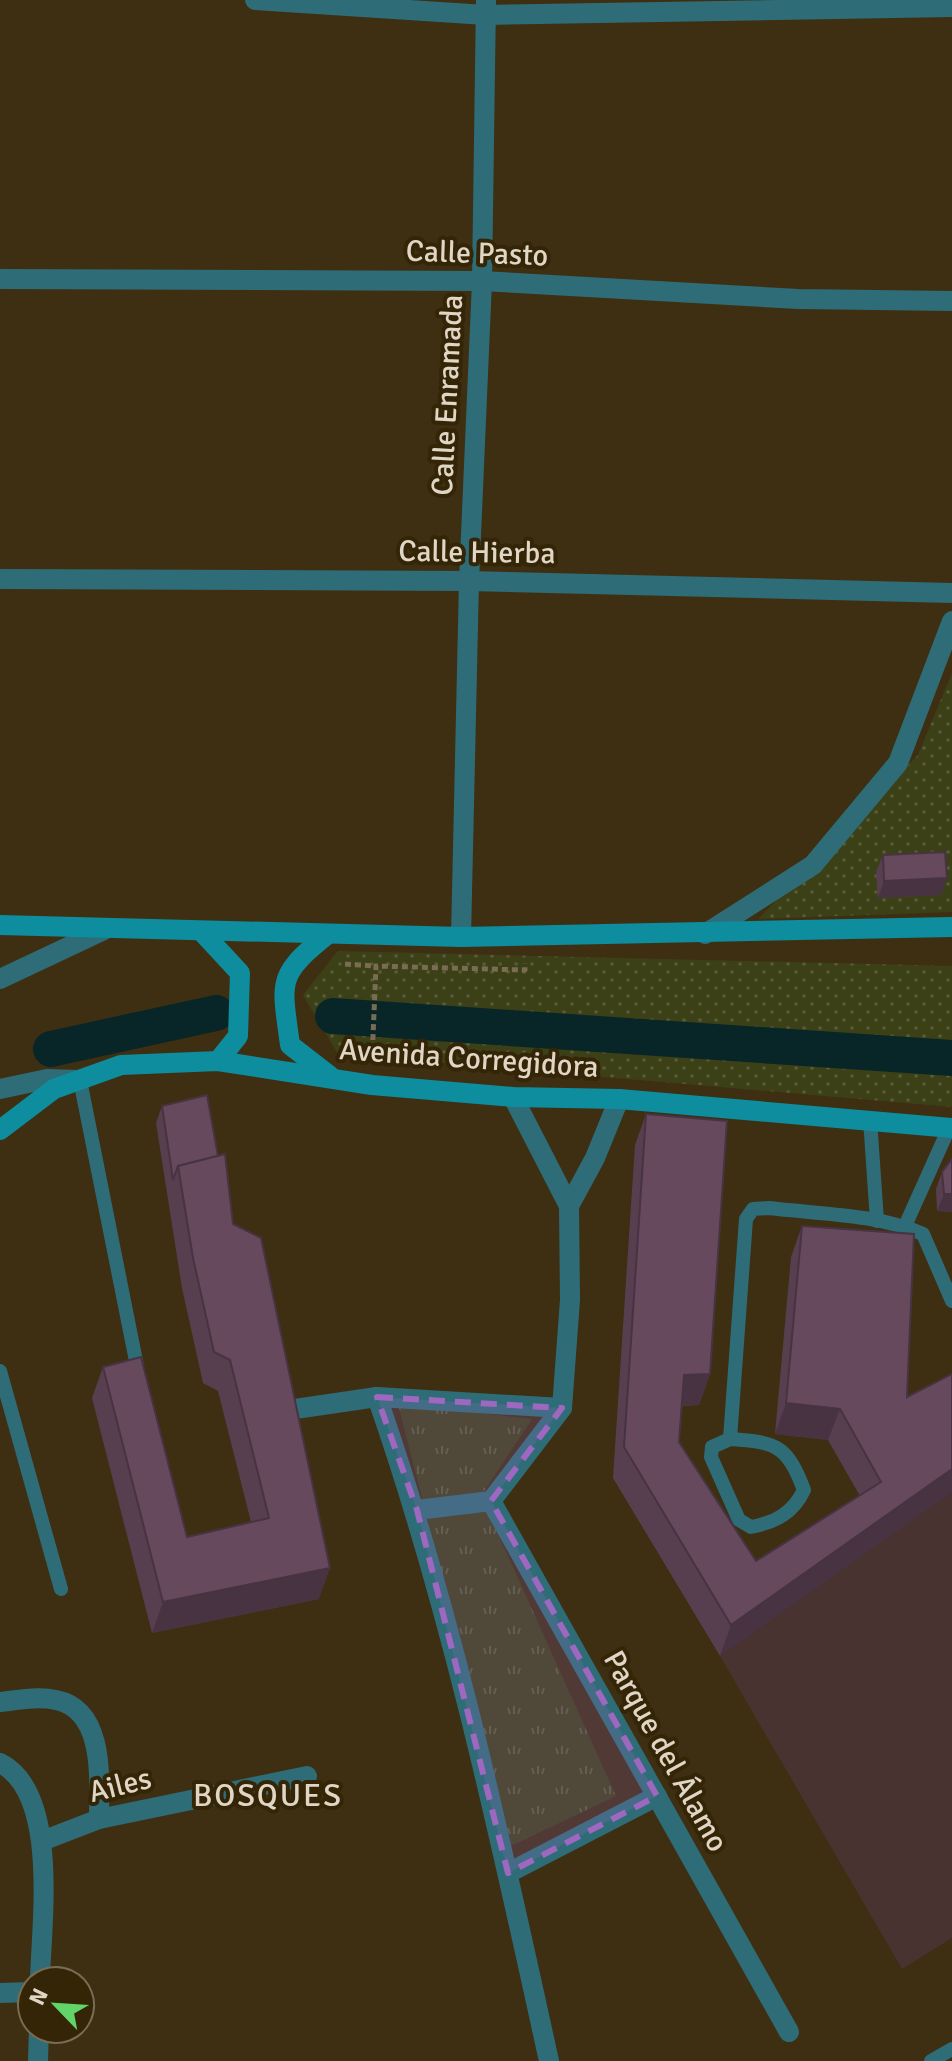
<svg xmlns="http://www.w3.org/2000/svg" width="952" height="2061" font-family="Signika,sans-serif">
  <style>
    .education { fill: #483330 }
    .grass { fill: url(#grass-dots) }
    .park { fill: url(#park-tufts) }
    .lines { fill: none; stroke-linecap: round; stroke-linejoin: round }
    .canal { stroke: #082627; stroke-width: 36 }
    .path { stroke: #7a6c54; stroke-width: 5; stroke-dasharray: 6 4; stroke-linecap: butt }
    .service { stroke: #2e6d78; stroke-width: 14 }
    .minor { stroke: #2e6d78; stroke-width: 20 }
    .tertiary { stroke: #2e6d78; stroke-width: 20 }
    .secondary { stroke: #0e8d9f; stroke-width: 20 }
    .wall { fill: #583f50 }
    .shaded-wall { fill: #473341 }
    .building { fill: #66495d; stroke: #473341; stroke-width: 2 }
    .marked { fill: #9e68c1; fill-opacity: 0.2; stroke: #9e68c1; stroke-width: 6; stroke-dasharray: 16 10; stroke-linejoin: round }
    .labels { text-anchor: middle; stroke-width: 8; stroke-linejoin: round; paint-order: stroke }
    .street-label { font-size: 30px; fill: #e0d6c6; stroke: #342507 }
    .neighbourhood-label { font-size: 32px; letter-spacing: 2px; fill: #e0d6c6; stroke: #342507 }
  </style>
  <defs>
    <pattern id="grass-dots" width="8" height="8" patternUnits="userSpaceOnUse" patternTransform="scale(2)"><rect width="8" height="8" fill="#3c4017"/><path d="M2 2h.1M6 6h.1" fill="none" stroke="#585b37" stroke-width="1.8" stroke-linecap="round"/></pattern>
    <pattern id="park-tufts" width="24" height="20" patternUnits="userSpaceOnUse" patternTransform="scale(2)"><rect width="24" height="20" fill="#3c4017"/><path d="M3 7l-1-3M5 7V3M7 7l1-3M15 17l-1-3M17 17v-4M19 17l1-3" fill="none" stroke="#585b37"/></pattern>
  </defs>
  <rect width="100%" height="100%" fill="#3e2f12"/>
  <polygon class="education" points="952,1492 952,1938 902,1969 720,1656"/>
  <g class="grass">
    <polygon points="952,673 952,912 758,919 918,755"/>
    <polygon points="338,951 952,966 952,1107 338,1054 303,995"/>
  </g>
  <polygon class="park" points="398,1404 532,1419 481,1496 616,1796 511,1846"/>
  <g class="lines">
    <g class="canal">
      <polyline points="333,1016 952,1058"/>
      <polyline points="51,1049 216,1013"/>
    </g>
    <g class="path">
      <polyline points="345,964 376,966"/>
      <polyline points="372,1060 376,966 525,970 525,963"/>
    </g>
    <g class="service">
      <polyline points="80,1080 137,1366"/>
      <polyline points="870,1119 877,1221"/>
      <polyline points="905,1226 949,1128"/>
      <polyline points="0,1371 61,1589"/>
      <path d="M 730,1439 L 746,1219 L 753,1209 L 769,1208 C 819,1214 877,1214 923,1234 L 952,1301"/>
      <path d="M 730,1439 C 776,1442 787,1445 804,1490 C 793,1513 776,1522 751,1527 L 739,1520 L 711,1457 L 712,1447 Z"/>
      <polyline points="931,2061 952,2049"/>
    </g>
    <g class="minor">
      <polyline points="255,0 486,15 952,7"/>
      <polyline points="0,279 482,281 798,299 952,301"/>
      <polyline points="0,579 469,581 952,593"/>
      <polyline points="461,937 469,581 482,281 486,0"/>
      <polyline points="0,979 104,930"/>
      <polyline points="0,1089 47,1079 79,1080"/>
      <polyline points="569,1206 595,1158 619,1099"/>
      <path d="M 377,1397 C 452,1612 500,1838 549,2061"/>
      <polyline points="295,1409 377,1397 562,1408"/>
      <polyline points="491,1501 789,2032"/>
      <polyline points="417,1510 491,1501 562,1408 570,1300 569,1206 513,1097"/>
      <path d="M 0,1702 C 18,1700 37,1696 56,1700 C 106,1710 99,1781 99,1819"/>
      <path d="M 0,1763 C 60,1793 41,1925 40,1981"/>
      <polyline points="42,1841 99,1819 307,1776"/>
      <polyline points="508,1873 657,1796"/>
      <polyline points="0,1993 32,1992"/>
      <polyline points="38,2061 39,2029"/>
    </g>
    <polyline class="tertiary" points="705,934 813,865 898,763 952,621"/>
    <g class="secondary">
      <polyline points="0,925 461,937 952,927"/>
      <polyline points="202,932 240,973 238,1036 218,1061"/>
      <path d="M 327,935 C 275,976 282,983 290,1045 L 330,1076"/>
      <polyline points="0,1130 54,1089 121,1065 218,1061 372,1085 513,1097 619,1099 952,1128"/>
    </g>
  </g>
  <g class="wall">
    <polygon points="883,855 947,878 941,895 878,898 876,872"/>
    <polygon points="162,1106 218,1156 319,1599 152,1633 92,1398 103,1367 187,1537 251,1522 218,1391 203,1383 182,1288 156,1123"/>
    <polygon points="646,1114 710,1374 699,1405 682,1406 679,1442 756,1561 860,1496 828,1440 775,1434 791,1257 802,1226 907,1397 952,1492 720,1656 613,1478 635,1145"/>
    <polygon points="952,1159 952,1212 937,1211 936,1189 942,1172"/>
  </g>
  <g class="shaded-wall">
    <polygon points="947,878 941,895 878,898 884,881"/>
    <polygon points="944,1194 952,1194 952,1212 937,1211"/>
    <polygon points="710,1374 699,1405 673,1406 684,1375"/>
    <polygon points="786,1403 840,1409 828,1440 775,1434"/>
    <polygon points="952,1469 952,1492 720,1656 731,1625"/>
    <polygon points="330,1568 319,1599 152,1633 163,1602"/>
  </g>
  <g class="building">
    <polygon points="945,852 947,878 884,881 883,855"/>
    <polygon points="207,1095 218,1156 178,1166 173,1180 162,1106"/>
    <polygon points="646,1114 727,1121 710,1374 684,1375 679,1442 756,1561 881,1482 840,1409 786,1403 802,1226 914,1234 907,1397 952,1374 952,1469 731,1625 624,1447"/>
    <polygon points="225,1154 233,1224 261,1238 330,1568 163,1602 103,1367 141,1357 187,1537 269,1518 230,1360 214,1352 193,1258 178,1166"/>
    <polygon points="952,1159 952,1194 944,1194 942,1172"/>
  </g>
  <path class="marked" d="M 377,1397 L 562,1408 L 491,1501 L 657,1796 L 508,1873 L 417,1510 Z"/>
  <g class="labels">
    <g class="street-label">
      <text transform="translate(477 253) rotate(2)" y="10">Calle Pasto</text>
      <text transform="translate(447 395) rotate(-87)" y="10">Calle Enramada</text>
      <text transform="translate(477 552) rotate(1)" y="10">Calle Hierba</text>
      <text transform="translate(469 1058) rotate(4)" y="10">Avenida Corregidora</text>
      <text transform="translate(666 1751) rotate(61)" y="10">Parque del Álamo</text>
      <text transform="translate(120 1785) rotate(-14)" y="10">Ailes</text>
    </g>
    <g class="neighbourhood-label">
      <text x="268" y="1806">BOSQUES</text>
    </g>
  </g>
  <g transform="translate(56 2005) rotate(295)"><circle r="38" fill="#342507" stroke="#796c53" stroke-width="2"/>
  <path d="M0-6L14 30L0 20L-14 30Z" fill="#61d46a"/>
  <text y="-12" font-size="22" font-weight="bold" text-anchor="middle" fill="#e0d6c6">N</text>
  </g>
</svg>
